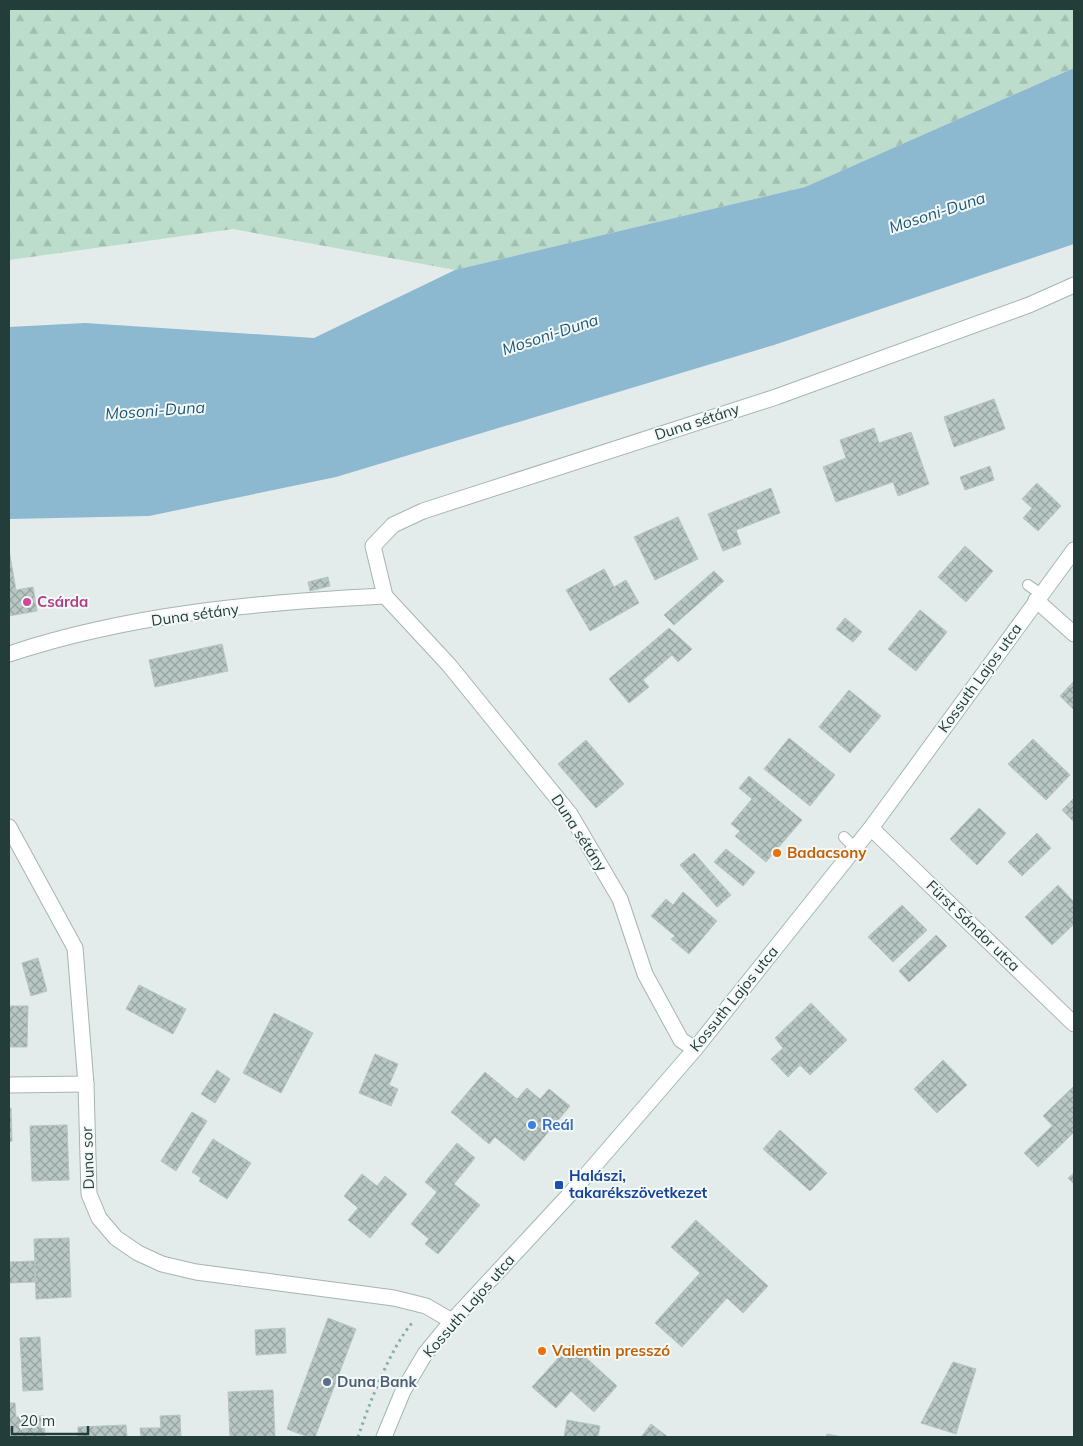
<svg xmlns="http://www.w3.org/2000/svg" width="1083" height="1446" font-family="Mulish,sans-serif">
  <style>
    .forest { fill: url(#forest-firs) }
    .water { fill: #8cb8d0 }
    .building { fill: url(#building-cross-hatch); stroke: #b5c6c2 }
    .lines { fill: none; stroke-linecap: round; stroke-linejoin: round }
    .lane-casing { stroke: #a6b4b2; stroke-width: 12 }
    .street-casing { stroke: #a6b4b2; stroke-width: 17 }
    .secondary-casing { stroke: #a1b8b4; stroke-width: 17 }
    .path { stroke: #84afaa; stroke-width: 3; stroke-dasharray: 2.5 4; stroke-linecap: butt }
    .lane { stroke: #fff; stroke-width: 10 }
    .street { stroke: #fff; stroke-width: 15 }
    .secondary { stroke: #fff; stroke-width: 15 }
    .hotel-dot { fill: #d1479c; stroke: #f3f9f7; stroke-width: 2 }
    .food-dot { fill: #e8710a; stroke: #f3f9f7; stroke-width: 2 }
    .shop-dot { fill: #3f7fe0; stroke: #f3f9f7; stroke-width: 2 }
    .transit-dot { fill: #1a4fb4; stroke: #f3f9f7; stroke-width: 2 }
    .service-dot { fill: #5c6f8a; stroke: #f3f9f7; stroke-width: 2 }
    .labels { text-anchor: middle; stroke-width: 4; stroke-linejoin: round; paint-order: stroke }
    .street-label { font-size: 15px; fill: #233d3b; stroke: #f3f9f7 }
    .hotel-label { font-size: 15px; font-weight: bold; fill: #b23c85; stroke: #f3f9f7; text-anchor: start }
    .food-label { font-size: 15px; font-weight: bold; fill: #c56008; stroke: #f3f9f7; text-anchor: start }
    .shop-label { font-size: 15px; font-weight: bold; fill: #366cbe; stroke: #f3f9f7; text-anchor: start }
    .transit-label { font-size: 15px; font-weight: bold; fill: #164399; stroke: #f3f9f7; text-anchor: start }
    .service-label { font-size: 15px; font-weight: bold; fill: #4e5e75; stroke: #f3f9f7; text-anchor: start }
    .water-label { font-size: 16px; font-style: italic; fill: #1e5778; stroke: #f3f9f7 }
  </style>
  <defs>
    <pattern id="forest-firs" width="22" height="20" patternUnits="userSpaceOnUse" patternTransform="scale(1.25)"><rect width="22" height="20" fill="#bcddcc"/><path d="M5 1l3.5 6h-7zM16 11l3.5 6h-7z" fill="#a1bfb0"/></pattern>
    <pattern id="building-cross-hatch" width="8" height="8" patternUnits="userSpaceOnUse" patternTransform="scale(1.25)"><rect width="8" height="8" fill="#b8c7c4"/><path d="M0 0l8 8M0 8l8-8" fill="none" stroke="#95a3a0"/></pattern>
  </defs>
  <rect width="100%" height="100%" fill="#e3ecea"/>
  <polygon class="forest" points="9,9 1074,9 1074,68 805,187 455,270 233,229 9,260"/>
  <polygon class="water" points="1074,68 1074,244 774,345 336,477 149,516 9,519 9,327 85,323 314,338 455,270 805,187"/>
  <g class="building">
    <polygon points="994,399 1005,429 954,447 944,417"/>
    <polygon points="874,428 879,443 911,432 929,484 898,496 893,482 836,502 823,467 846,458 840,440"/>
    <polygon points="990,466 994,480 965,490 960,477"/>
    <polygon points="1037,483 1061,506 1038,531 1023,518 1032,508 1022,499"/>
    <polygon points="771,488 780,513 736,530 741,544 723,551 708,514"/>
    <polygon points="678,517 698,559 655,580 634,537"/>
    <polygon points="965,546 993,571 966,602 938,577"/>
    <polygon points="9,550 16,590 33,587 37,611 9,616"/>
    <polygon points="604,569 614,587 626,580 639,603 590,631 566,590"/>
    <polygon points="714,571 724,581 674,625 664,615"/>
    <polygon points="328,577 330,586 310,591 308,582"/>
    <polygon points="920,610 947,632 916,671 888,649"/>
    <polygon points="845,618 862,632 853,642 836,629"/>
    <polygon points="669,628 692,649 678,662 672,655 643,680 649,687 629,703 609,679"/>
    <polygon points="222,644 228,671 155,687 149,660"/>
    <polygon points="1074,681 1074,710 1060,696"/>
    <polygon points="849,690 881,716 850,753 819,727"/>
    <polygon points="789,738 835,775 810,806 764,769"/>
    <polygon points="1033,739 1070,775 1046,800 1008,764"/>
    <polygon points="586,740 624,784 596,808 558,764"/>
    <polygon points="749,776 802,820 766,862 735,836 740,831 731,824 752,799 739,788"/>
    <polygon points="1074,798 1074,822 1062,810"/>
    <polygon points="979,808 1006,833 977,865 950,839"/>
    <polygon points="1037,833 1051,848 1022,876 1008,862"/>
    <polygon points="726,849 755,872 743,886 714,862"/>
    <polygon points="694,853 731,895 717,907 680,865"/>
    <polygon points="1058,885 1074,902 1074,924 1052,945 1025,917"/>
    <polygon points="683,892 717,921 689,954 671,939 675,936 651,916 666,899 673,905"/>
    <polygon points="902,905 927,930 893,962 868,937"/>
    <polygon points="936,935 947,946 909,982 899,971"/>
    <polygon points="38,958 47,991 31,996 22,963"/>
    <polygon points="139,985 186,1009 173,1034 126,1009"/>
    <polygon points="811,1003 847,1040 810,1075 800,1065 788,1077 771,1059 783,1048 775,1038"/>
    <polygon points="9,1006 28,1006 27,1047 9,1047"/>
    <polygon points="274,1013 313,1033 281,1093 243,1073"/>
    <polygon points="375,1054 398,1064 389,1085 398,1089 391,1106 359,1093"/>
    <polygon points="943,1060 967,1085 937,1113 914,1089"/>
    <polygon points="217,1070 230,1079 215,1103 201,1094"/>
    <polygon points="485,1072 517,1099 527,1088 540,1099 549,1089 570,1106 524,1161 495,1137 489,1144 451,1112"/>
    <polygon points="1074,1086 1074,1132 1066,1140 1043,1116"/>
    <polygon points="11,1108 12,1141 9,1142 9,1109"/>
    <polygon points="192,1112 207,1121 176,1171 161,1161"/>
    <polygon points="67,1125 69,1180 32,1181 30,1126"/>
    <polygon points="1052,1126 1066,1140 1038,1167 1024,1153"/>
    <polygon points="780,1130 827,1173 810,1191 763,1149"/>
    <polygon points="213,1139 251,1163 227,1199 199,1181 201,1178 192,1172"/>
    <polygon points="457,1143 475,1158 454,1184 480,1205 438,1254 425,1244 429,1239 411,1224 437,1192 425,1182"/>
    <polygon points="1074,1173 1074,1184 1068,1178"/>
    <polygon points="362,1174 377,1186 385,1176 407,1194 370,1238 348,1220 358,1208 344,1196"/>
    <polygon points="696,1220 768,1286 743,1313 727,1298 682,1347 655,1323 700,1273 671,1247"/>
    <polygon points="69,1238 71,1297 36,1299 34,1239"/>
    <polygon points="35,1261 35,1282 9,1283 9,1262"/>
    <polygon points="328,1318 356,1329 315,1437 308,1437 287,1429"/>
    <polygon points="285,1328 286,1353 256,1355 255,1330"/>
    <polygon points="40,1337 43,1390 23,1391 20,1338"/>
    <polygon points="571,1344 617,1386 594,1412 571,1391 556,1408 532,1387"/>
    <polygon points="953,1362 976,1369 956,1434 921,1423"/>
    <polygon points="273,1390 275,1437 230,1437 228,1392"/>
    <polygon points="9,1403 15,1403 16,1417 44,1416 45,1437 9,1437"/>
    <polygon points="180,1415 181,1437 141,1437 140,1428 161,1428 160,1416"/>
    <polygon points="567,1420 600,1426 598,1437 564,1437"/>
    <polygon points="651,1424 668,1437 641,1437"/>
    <polygon points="126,1425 127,1437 78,1437 78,1427"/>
    <polygon points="827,1434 842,1437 826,1437"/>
  </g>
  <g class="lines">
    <g class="lane-casing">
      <g id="lane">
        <polyline points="1028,585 1041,594"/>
        <polyline points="844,837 855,848"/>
      </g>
    </g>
    <g class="street-casing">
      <g id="street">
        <polyline points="385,596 373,546 393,525 423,511 776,397 1029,305 1074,285"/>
        <polyline points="1036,600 1074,634"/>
        <path d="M 9,654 C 129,614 260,602 385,596 L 449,665 L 570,814 L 620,899 L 645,974 L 681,1040 L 695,1049"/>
        <polyline points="9,827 75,948 86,1084 89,1194 99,1218 116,1238 138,1253 162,1264 196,1272 394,1298 426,1306 452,1321"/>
        <polyline points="871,828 1074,1024"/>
        <polyline points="9,1085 86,1084"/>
      </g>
    </g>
    <g class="secondary-casing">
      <polyline id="secondary" points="384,1437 403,1391 425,1354 452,1321 569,1195 695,1049 871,828 1074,550"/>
    </g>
    <path class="path" d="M 358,1437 C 369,1404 390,1349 412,1323"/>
    <use href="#lane" class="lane"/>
    <use href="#street" class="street"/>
    <use href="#secondary" class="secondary"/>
  </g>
  <circle class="hotel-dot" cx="27" cy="602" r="5"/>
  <g class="food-dot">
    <circle cx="777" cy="853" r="5"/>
    <circle cx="542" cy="1351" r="5"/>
  </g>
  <circle class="shop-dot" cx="532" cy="1125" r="5"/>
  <rect class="transit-dot" x="554" y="1180" width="10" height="10" rx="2.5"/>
  <circle class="service-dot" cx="327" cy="1382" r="5"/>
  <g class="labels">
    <g class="street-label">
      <text transform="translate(697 422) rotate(-18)" y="5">Duna sétány</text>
      <text transform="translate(195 615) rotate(-8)" y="5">Duna sétány</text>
      <text transform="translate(980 678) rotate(-54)" y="5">Kossuth Lajos utca</text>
      <text transform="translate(579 833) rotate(57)" y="5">Duna sétány</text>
      <text transform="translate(973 926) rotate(44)" y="5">Fürst Sándor utca</text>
      <text transform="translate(734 999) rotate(-51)" y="5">Kossuth Lajos utca</text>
      <text transform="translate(88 1158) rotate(-92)" y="5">Duna sor</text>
      <text transform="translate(469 1306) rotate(-49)" y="5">Kossuth Lajos utca</text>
    </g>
    <g class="hotel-label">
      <text x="37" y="607">Csárda</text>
    </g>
    <g class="food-label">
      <text x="787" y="858">Badacsony</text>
      <text x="552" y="1356">Valentin presszó</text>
    </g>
    <g class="shop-label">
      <text x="542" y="1130">Reál</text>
    </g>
    <g class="transit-label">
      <text x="569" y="1181">Halászi,<tspan x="569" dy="17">takarékszövetkezet</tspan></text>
    </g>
    <g class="service-label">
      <text x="337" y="1387">Duna Bank</text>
    </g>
    <g class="water-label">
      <text transform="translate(937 212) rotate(-18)" y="6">Mosoni-Duna</text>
      <text transform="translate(550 334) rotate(-18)" y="6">Mosoni-Duna</text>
      <text transform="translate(155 410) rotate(-4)" y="6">Mosoni-Duna</text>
    </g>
  </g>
  <rect width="1083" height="1446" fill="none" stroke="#233d3b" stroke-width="20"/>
  <path d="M12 1426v8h76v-8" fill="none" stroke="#233d3b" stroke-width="2.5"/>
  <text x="20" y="1426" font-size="15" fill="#233d3b" stroke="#f3f9f7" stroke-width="4" paint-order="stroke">20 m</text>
</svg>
